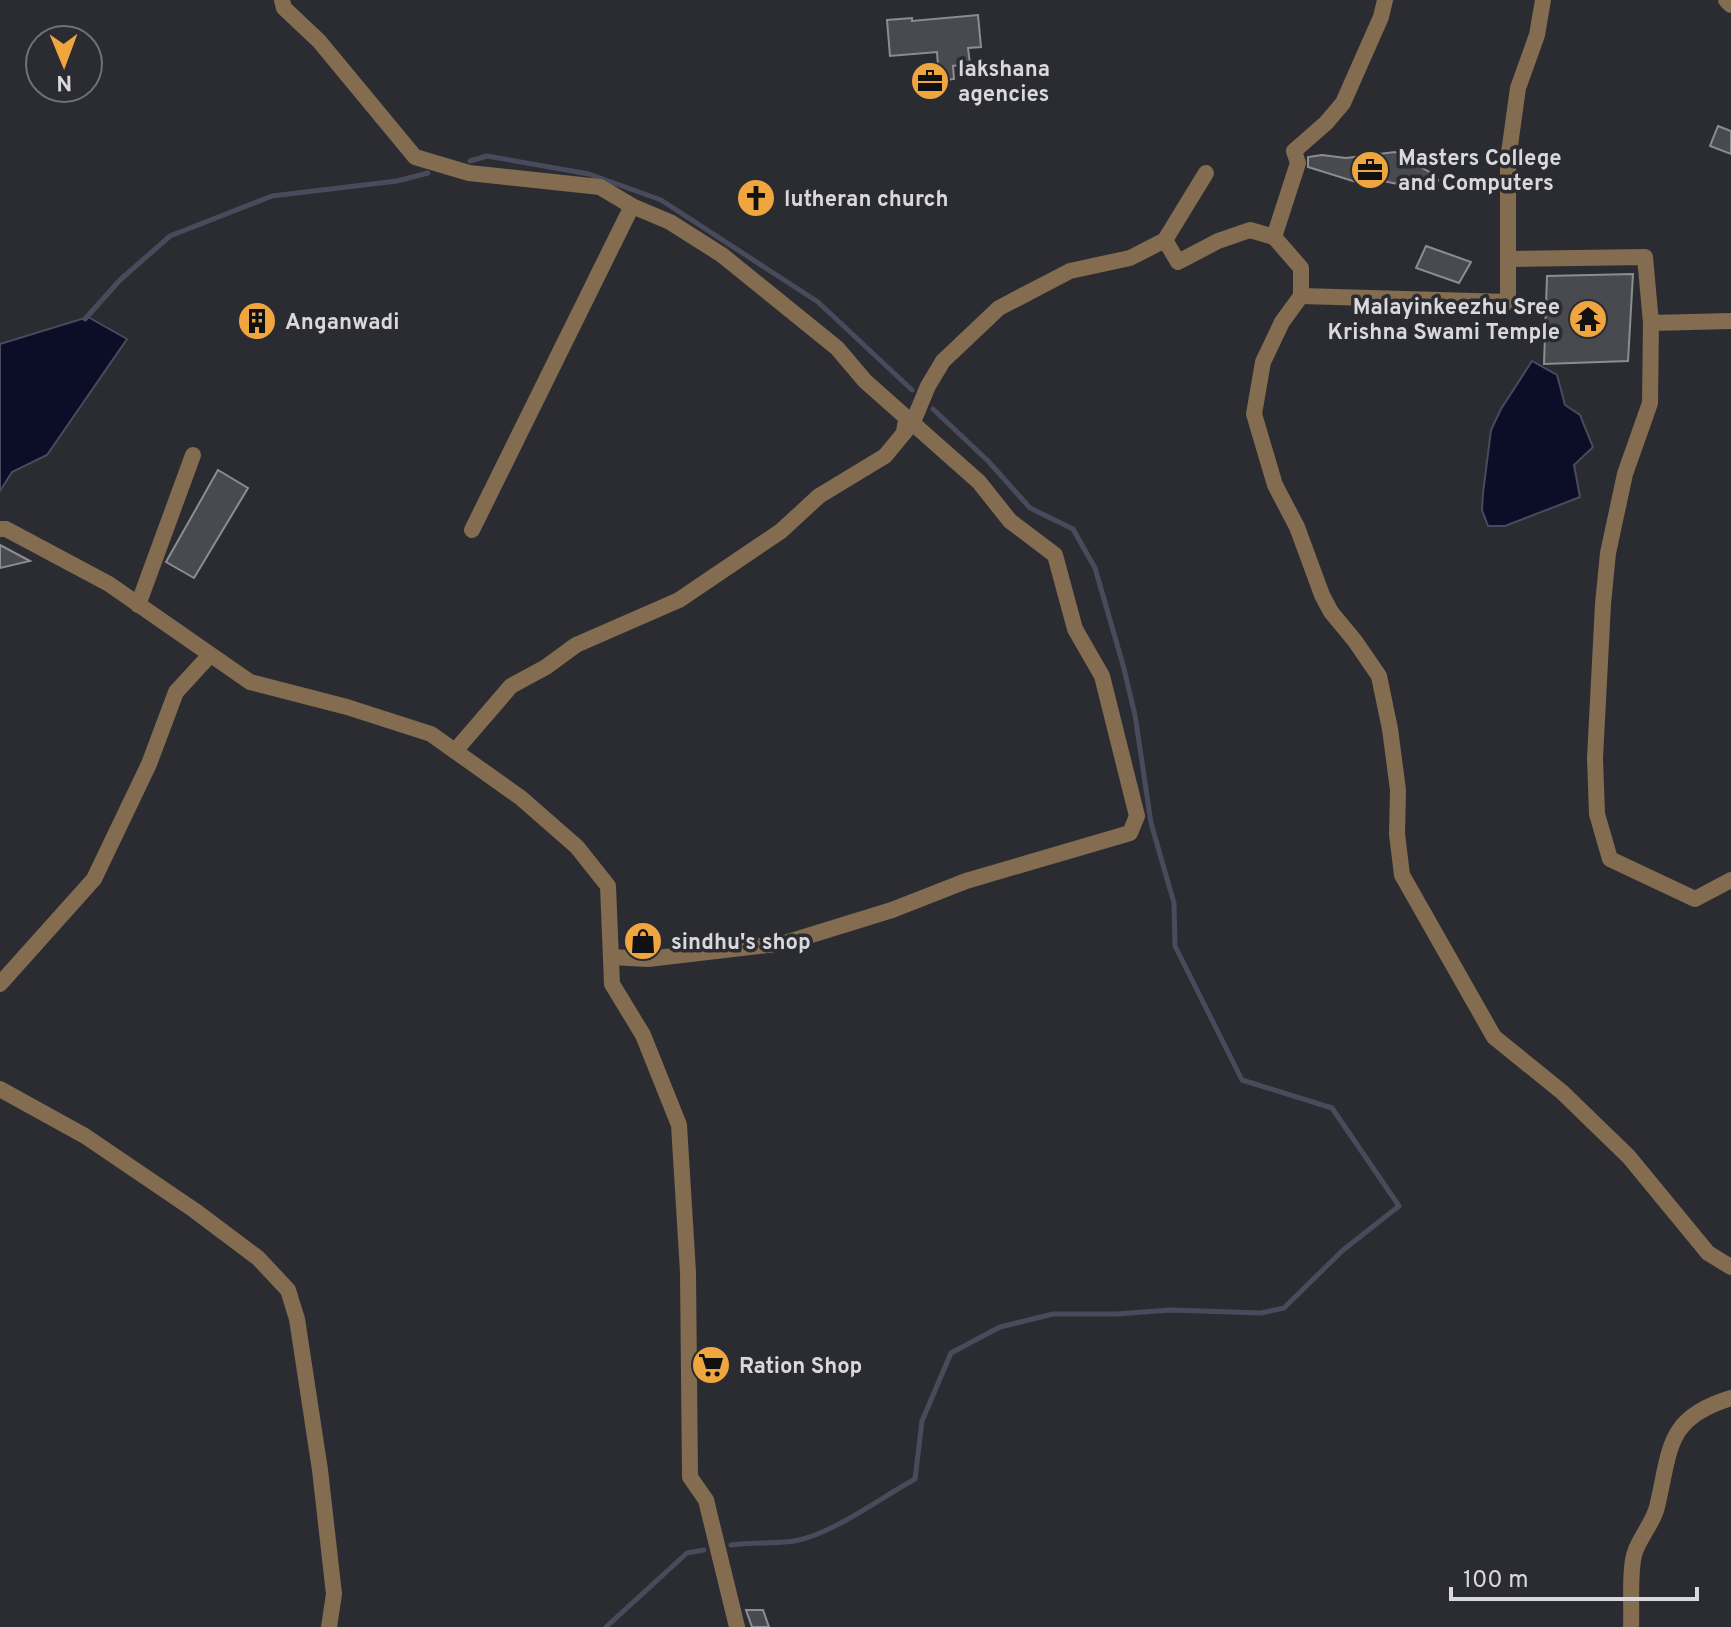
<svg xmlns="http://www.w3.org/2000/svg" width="1731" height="1627" font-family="Overpass,sans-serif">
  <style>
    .water { fill: #0c0d26; stroke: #4a4a5d; stroke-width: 2 }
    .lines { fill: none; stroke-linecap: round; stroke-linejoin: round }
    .stream { stroke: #4a4a5d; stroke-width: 5 }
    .building { fill: #494a4f; stroke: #8c8d93; stroke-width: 2 }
    .minor { stroke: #836c50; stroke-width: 16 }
    .labels { text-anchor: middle; stroke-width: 7; stroke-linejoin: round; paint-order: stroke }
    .poi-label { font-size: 22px; font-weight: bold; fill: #d9d9dc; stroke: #2b2c31; text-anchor: start }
  </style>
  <rect width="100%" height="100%" fill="#2b2c31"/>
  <g class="water">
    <polygon points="88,317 127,339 47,455 12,472 0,491 0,344"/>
    <polygon points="1532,361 1557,375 1565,405 1580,415 1593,447 1574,465 1580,497 1505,526 1488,526 1482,510 1483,493 1491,430 1501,409"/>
  </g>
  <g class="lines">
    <g class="stream">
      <polyline points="470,161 487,156 589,174 661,200 818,302 912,390"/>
      <polyline points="85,319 120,280 170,236 272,196 397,181 428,173"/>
      <path d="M 731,1545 C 753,1541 777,1545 799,1540 C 835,1532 882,1497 915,1479 L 922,1421 L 951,1353 L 1000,1327 L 1053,1314 L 1117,1314 L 1170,1310 L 1261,1313 L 1284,1308 L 1342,1251 L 1399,1206 L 1332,1108 L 1242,1080 L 1175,946 L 1174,903 L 1151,823 L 1135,715 L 1123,665 L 1095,568 L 1073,529 L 1030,508 L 988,461 L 933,409"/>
      <polyline points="606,1627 687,1553 704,1550"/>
    </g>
  </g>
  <g class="building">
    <polygon points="978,15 981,47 968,48 970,64 953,66 954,79 939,81 937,52 890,56 887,20 912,18 912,21"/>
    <polygon points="1718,126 1731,131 1731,154 1710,146"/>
    <polygon points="1395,152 1431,173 1438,180 1434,192 1370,178 1359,183 1308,167 1308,157 1322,155 1346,158"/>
    <polygon points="1426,246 1471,262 1459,283 1416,268"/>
    <polygon points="1633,274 1628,361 1544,364 1547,276"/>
    <polygon points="252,307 270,315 262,335 243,327"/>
    <polygon points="218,470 248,488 194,578 166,562"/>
    <polygon points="0,545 30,561 0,568"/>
    <polygon points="638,929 652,929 656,933 658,947 628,947 629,939"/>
    <polygon points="746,1610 763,1610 769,1627 752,1627"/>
  </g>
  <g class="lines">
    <g class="minor">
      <polyline points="282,0 284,8 319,41 415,157 469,173 600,187 632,206 670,222 722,255 837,348 865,381 979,482 1010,521 1055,555 1075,629 1102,676 1137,816 1130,833 966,881 892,910 785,943 648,959 611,957"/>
      <polyline points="1726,0 1731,5"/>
      <polyline points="1274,237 1298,163 1294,151 1326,123 1343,103 1381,17 1385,0"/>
      <polyline points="1165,240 1206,173"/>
      <polyline points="1508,259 1645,257 1651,323 1731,321"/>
      <polyline points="1301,296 1508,302 1508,160 1518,88 1537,35 1543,0"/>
      <polyline points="1651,323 1650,403 1625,474 1608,553 1603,604 1595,758 1597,814 1610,859 1695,899 1731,880"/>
      <polyline points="904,433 913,422 928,386 943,361 999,308 1070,271 1130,258 1165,240 1178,262 1218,241 1250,230 1274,237 1301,268 1301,296 1282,322 1263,362 1254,414 1275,485 1297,527 1322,595 1331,612 1355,641 1379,676 1390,729 1398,790 1397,834 1402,875 1494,1037 1562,1092 1629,1157 1708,1253 1731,1267"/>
      <polyline points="0,529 6,529 109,584 250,682 347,707 431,734 521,798 577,847 608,886 612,984 643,1035 679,1125 688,1272 690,1477 706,1500 737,1627"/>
      <polyline points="472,530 632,206"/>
      <polyline points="138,605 193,455"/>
      <polyline points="455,751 511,686 546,667 576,645 679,600 781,531 819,496 885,456 904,433 905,425"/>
      <polyline points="0,984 94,879 149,764 176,692 210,655"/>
      <polyline points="0,1089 85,1136 194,1210 258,1258 288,1290 297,1319 320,1470 334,1594 329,1627"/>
      <path d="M 1631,1627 C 1632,1608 1629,1568 1635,1552 C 1640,1537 1653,1523 1657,1507 C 1671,1449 1665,1418 1731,1398"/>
    </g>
  </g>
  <defs>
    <g id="office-disc" transform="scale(2)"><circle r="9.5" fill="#f0a63f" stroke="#2b2c31"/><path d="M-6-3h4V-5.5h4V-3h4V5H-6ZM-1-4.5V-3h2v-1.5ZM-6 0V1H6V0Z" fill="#111"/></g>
    <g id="church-disc" transform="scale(2)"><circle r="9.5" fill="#f0a63f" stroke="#2b2c31"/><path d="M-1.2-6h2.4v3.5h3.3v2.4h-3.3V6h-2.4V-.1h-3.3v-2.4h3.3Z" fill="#111"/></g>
    <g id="temple-disc" transform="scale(2)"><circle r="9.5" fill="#f0a63f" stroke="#2b2c31"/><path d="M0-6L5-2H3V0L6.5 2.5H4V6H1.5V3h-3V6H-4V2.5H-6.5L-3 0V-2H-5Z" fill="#111"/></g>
    <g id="building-disc" transform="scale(2)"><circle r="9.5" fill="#f0a63f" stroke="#2b2c31"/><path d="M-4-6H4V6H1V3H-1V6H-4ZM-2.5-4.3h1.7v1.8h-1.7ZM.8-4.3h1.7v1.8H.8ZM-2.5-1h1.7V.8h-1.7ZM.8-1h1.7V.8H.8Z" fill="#111"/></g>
    <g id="shop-disc" transform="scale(2)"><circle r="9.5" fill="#f0a63f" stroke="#2b2c31"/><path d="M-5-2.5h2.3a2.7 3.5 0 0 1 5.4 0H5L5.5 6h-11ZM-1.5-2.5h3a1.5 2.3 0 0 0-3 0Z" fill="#111"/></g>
    <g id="supermarket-disc" transform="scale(2)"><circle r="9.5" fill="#f0a63f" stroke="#2b2c31"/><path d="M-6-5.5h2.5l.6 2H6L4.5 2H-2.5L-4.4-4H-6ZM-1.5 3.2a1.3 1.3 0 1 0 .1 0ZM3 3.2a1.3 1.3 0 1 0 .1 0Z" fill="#111"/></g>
  </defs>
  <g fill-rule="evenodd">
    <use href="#office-disc" x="930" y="81"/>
    <use href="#office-disc" x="1370" y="170"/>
    <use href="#church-disc" x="756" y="198"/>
    <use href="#temple-disc" x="1588" y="319"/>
    <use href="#building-disc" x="257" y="321"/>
    <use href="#shop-disc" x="643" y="941"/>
    <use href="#supermarket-disc" x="711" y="1365"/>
  </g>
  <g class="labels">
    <g class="poi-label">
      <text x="958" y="76">lakshana<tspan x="958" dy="25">agencies</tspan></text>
      <text x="1398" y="165">Masters College<tspan x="1398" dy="25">and Computers</tspan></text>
      <text x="784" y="206">lutheran church</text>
      <text x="1560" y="314" text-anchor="end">Malayinkeezhu Sree<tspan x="1560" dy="25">Krishna Swami Temple</tspan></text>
      <text x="285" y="329">Anganwadi</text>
      <text x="671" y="949">sindhu's shop</text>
      <text x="739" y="1373">Ration Shop</text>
    </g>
  </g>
  <g transform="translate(64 64) rotate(179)"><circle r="38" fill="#2b2c31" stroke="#717175" stroke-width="2"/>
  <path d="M0-6L14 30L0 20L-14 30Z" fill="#f0a63f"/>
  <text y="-12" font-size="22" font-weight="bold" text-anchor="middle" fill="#d9d9dc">N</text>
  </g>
  <path d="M1451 1587v12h246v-12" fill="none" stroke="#d9d9dc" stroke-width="4"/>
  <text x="1463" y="1587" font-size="24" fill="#d9d9dc" stroke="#2b2c31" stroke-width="6" paint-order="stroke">100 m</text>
</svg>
